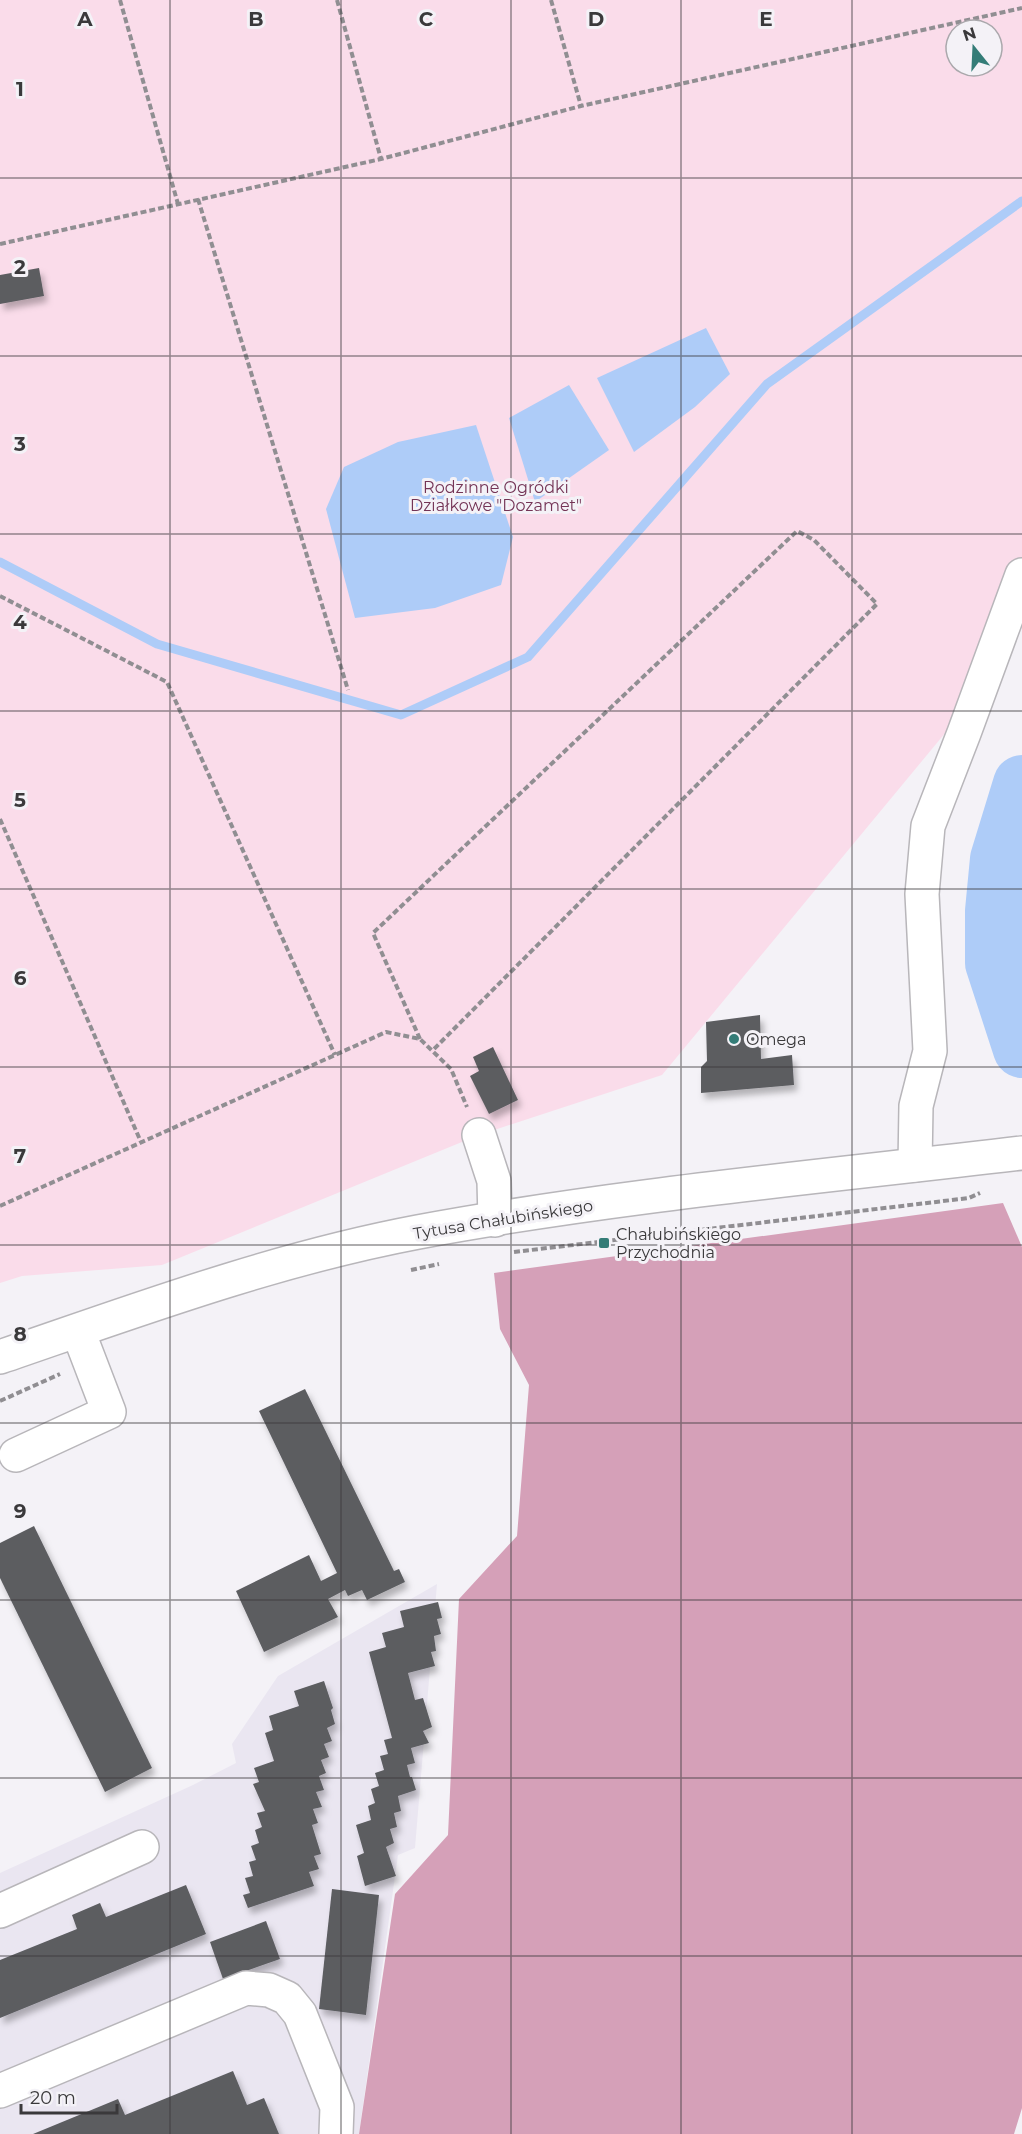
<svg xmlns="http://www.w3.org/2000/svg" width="1022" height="2134" font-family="Montserrat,sans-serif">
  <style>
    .built { fill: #eae6f1 }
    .green { fill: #fadcea; fill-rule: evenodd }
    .forest { fill: #d5a0b8 }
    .water { fill: #aeccf8 }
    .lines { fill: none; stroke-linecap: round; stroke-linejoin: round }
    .stream { stroke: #aeccf8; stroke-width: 9 }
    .river { stroke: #aeccf8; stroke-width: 58 }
    .building { fill: #5c5d61; filter: url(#shadow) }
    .minor-casing { stroke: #b8b6ba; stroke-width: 36 }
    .path { stroke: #908e92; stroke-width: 4; stroke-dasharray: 6 3; stroke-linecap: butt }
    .minor { stroke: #fff; stroke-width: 33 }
    .grid { fill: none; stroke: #3a393b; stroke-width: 1.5; stroke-opacity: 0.55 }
    .poi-dot { fill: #347c77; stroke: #f4f2f7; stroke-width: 2 }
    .labels { text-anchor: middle; stroke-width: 6; stroke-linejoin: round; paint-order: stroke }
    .park-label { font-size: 16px; fill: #743456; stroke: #f4f2f7 }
    .poi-label { font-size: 16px; fill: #3a393b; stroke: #f4f2f7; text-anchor: start }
    .street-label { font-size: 16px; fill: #3a393b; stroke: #f4f2f7 }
    .grid-label { font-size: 20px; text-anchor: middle; font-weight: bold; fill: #3a393b; stroke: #f4f2f7; stroke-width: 6; stroke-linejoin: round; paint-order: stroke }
  </style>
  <defs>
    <filter id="shadow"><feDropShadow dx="3.5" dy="6" stdDeviation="3" flood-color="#0004"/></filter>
  </defs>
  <rect width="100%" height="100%" fill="#f4f2f7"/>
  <polygon class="built" points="437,1584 415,1848 398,1855 359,2134 0,2134 0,1873 193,1785 236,1763 232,1744 278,1676"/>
  <path class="green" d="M 0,0 L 1022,0 L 1022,589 L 970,703 L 662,1075 L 479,1135 L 162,1265 L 22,1276 L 0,1283 ZM 956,30 L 992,30 L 992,66 L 956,66 Z"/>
  <polygon class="forest" points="1003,1203 1022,1247 1022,2108 1014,2134 359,2134 395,1894 448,1835 459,1599 517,1536 529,1385 500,1329 494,1273"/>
  <g class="water">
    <polygon points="706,328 730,374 695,407 634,452 597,378"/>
    <polygon points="569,385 609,450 535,502 509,418"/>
    <polygon points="476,425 513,537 501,585 435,608 355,618 326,509 344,467 398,442"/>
  </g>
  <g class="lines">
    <polyline class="stream" points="0,562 157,644 401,715 528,657 767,384 1022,201"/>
    <polyline class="river" points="1022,784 999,859 994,911 994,963 1022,1049"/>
  </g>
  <g class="building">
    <polygon points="39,268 44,296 0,304 0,275"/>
    <polygon points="760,1015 761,1059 792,1055 794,1085 701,1093 701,1067 707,1061 706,1022"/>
    <polygon points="493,1047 518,1100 489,1114 470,1076 479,1071 473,1057"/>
    <polygon points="305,1389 394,1571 399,1569 405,1582 367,1600 362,1590 348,1596 345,1590 328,1599 338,1617 264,1652 236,1591 309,1555 321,1581 337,1573 259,1411"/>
    <polygon points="34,1526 152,1768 105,1792 0,1578 0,1543"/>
    <polygon points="438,1602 442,1618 437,1619 441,1634 434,1636 436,1651 431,1652 435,1666 408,1673 415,1700 423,1698 432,1727 423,1731 429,1743 411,1748 415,1763 407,1765 410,1777 412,1777 416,1790 398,1796 401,1811 394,1813 397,1827 390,1829 394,1843 386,1847 396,1876 365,1886 357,1856 364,1853 356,1825 371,1820 368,1806 375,1803 371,1789 379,1786 375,1773 384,1770 380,1756 388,1754 384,1740 392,1738 369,1652 386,1647 382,1633 404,1627 400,1611"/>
    <polygon points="324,1681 333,1708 331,1710 335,1724 327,1728 332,1741 324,1744 329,1757 321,1760 326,1773 319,1776 324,1790 316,1792 322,1807 313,1809 318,1823 312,1825 321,1854 314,1856 319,1869 309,1872 314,1886 248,1908 243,1895 250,1893 245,1878 253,1876 249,1862 256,1860 251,1846 259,1843 255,1830 262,1827 257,1813 265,1811 253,1784 259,1782 254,1768 274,1761 265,1733 273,1730 269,1716 299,1706 294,1691"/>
    <polygon points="186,1885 206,1934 0,2018 0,1960 77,1929 72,1915 100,1903 106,1917"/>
    <polygon points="332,1889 379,1895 366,2015 319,2009"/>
    <polygon points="266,1921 280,1959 223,1979 210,1942"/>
    <polygon points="233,2071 247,2105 264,2098 279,2134 33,2134 118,2099 125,2115"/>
  </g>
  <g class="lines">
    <g class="minor-casing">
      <g id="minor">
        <polyline points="479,1135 494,1181 495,1220"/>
        <polyline points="915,1165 916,1106 930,1051 922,894 928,826 964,733 1022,575"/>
        <path d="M 0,1357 C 137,1310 275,1259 418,1232 C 618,1195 820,1177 1022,1153"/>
        <polyline points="16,1455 109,1412 78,1331"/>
        <polyline points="0,1911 142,1847"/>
        <polyline points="0,2091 246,1988 269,1990 287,1998 300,2014 337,2107 336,2134"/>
      </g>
    </g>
    <g class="path">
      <polyline points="120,0 178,204"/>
      <polyline points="337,0 381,159"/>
      <polyline points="551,0 581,106"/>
      <polyline points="198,199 348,690"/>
      <polyline points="0,244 381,159 581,106 1022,8"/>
      <polyline points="0,596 167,682 335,1055"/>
      <polyline points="0,819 141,1142"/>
      <polyline points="420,1039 373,933 797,531 814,540 877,604 432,1051"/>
      <polyline points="0,1206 386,1032 420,1039 451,1069 467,1107"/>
      <polyline points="514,1252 969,1198 980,1193"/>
      <polyline points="411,1270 439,1264"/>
      <polyline points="0,1401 60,1374"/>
    </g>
    <use href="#minor" class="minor"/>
  </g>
  <path class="grid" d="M 170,0 L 170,2134M 341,0 L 341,2134M 511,0 L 511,2134M 681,0 L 681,2134M 852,0 L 852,2134M 0,178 L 1022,178M 0,356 L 1022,356M 0,534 L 1022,534M 0,711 L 1022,711M 0,889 L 1022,889M 0,1067 L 1022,1067M 0,1245 L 1022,1245M 0,1423 L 1022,1423M 0,1600 L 1022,1600M 0,1778 L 1022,1778M 0,1956 L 1022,1956"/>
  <g class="poi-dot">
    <circle cx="734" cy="1039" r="6"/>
    <rect x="598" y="1237" width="12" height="12" rx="3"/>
  </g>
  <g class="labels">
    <g class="park-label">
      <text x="496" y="493">Rodzinne Ogródki<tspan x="496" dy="18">Działkowe "Dozamet"</tspan></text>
    </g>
    <g class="poi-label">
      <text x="746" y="1045">Omega</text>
      <text x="616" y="1240">Chałubińskiego<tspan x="616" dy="18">Przychodnia</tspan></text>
    </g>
    <g class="street-label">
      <text transform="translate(503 1219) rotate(-9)" y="6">Tytusa Chałubińskiego</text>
    </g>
  </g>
  <g class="grid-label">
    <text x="85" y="26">A</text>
    <text x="256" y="26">B</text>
    <text x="426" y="26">C</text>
    <text x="596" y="26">D</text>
    <text x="766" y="26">E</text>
    <text x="20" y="96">1</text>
    <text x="20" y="274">2</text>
    <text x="20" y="451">3</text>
    <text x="20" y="629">4</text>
    <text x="20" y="807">5</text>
    <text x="20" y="985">6</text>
    <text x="20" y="1163">7</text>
    <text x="20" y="1341">8</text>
    <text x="20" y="1518">9</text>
  </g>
  <g transform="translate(974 48) rotate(342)"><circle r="28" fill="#f4f2f7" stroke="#aaa8ac" stroke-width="1.5"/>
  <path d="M0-4.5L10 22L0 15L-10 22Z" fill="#347c77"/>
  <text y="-9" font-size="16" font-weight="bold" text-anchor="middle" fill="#3a393b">N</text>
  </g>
  <path d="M21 2104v9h96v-9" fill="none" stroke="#3a393b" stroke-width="3"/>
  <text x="30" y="2104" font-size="18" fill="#3a393b" stroke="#f4f2f7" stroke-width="4.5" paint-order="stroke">20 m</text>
</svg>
